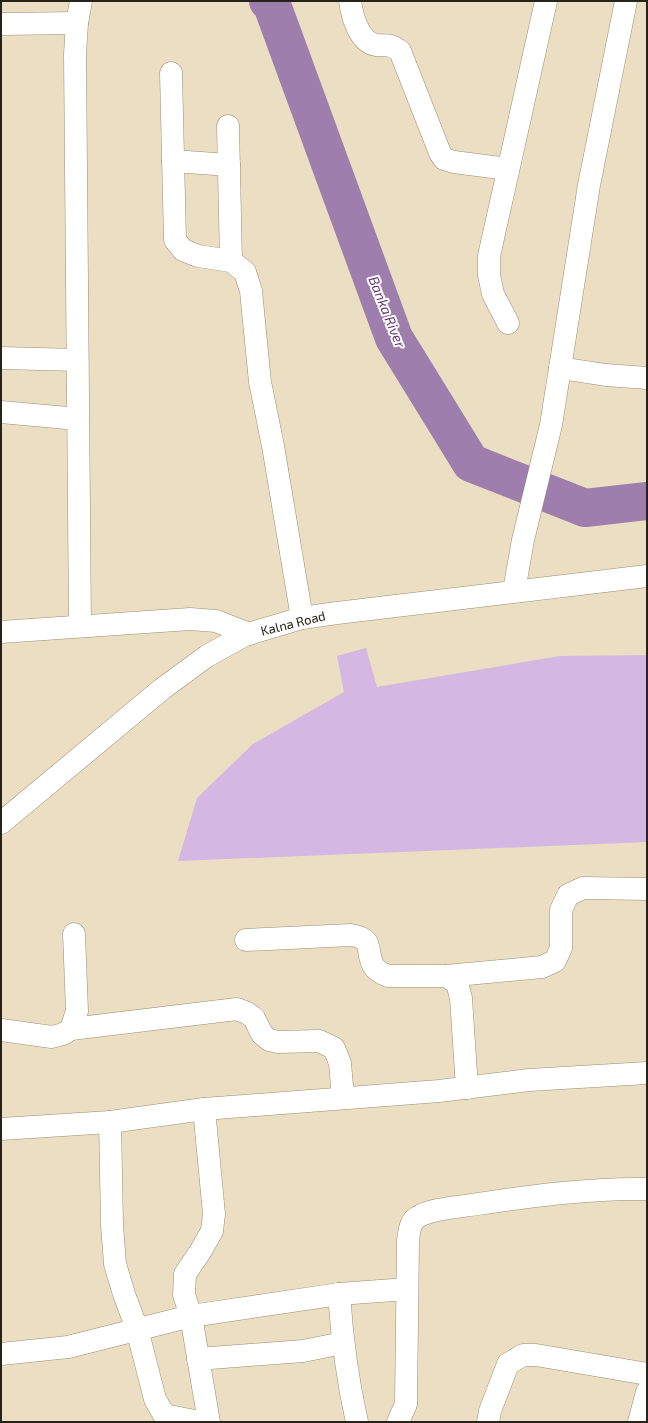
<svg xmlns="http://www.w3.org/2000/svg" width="648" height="1423" font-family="'Exo 2',sans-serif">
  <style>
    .green { fill: #d4b7e2 }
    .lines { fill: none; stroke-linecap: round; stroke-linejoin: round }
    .river { stroke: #9d7ead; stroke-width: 38 }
    .minor-casing { stroke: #998d74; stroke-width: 23 }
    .major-casing { stroke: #998d74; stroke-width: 23 }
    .minor { stroke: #fff; stroke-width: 22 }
    .major { stroke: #fff; stroke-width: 22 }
    .labels { text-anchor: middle; stroke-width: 4; stroke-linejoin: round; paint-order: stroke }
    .street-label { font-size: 13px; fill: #282319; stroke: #fff }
    .water-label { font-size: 14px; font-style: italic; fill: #653b78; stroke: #fff }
  </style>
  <rect width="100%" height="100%" fill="#ebdec2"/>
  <polygon class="green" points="366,648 377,687 560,656 647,655 647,842 178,861 197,798 253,744 344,692 337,656"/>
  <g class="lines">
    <polyline class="river" points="268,1 272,5 394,338 471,463 585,508 647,501"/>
    <g class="minor-casing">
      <g id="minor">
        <path d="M 350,1 C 352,16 359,42 376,45 C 389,46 388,43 400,51 L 440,153 L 444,159 L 454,162 L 508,169"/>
        <polyline points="1,24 77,23"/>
        <polyline points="171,73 175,240 183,250 198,256 231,261 245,272 251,291 260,382 273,446 302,618"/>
        <polyline points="228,126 231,261"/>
        <polyline points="173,161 229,165"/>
        <polyline points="508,323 493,294 489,275 489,256 546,1"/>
        <polyline points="1,358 77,360"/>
        <polyline points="560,368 606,375 647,378"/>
        <polyline points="1,412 78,419"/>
        <polyline points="514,591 523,540 551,425 589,185 626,1"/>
        <polyline points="80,626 75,54 77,23 81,1"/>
        <polyline points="1,632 190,619 216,621 249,634"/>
        <path d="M 246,940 L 351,935 C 375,939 365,949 373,965 C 376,971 383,974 388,976 L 446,976 L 457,983 L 461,998 L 467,1088"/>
        <polyline points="446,976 542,967 555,961 561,948 561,910 568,895 583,888 647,889"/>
        <polyline points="71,1029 237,1009 247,1013 254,1018 262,1034 269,1040 278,1042 319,1041 334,1048 340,1063 343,1098"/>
        <polyline points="1,1030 52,1037 63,1034 71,1029 77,1011 74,934"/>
        <polyline points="204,1109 214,1214 212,1231 200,1252 185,1274 184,1295 191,1316 209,1422"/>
        <polyline points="110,1122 112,1225 115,1264 124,1294 137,1329 155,1399 164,1415 200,1422"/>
        <polyline points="1,1129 110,1122 204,1109 439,1091 529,1080 647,1073"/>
        <path d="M 339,1294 C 342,1339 347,1378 357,1422"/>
        <polyline points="1,1354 68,1347 191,1316 339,1294 407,1289"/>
        <polyline points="198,1359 303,1351 343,1343"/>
        <path d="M 398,1422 L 406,1404 L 408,1240 C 409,1234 410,1224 414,1220 C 424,1210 451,1208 464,1206 C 524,1197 586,1188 647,1189"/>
        <polyline points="488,1422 490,1411 508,1364 523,1355 536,1355 647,1374"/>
        <polyline points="639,1422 647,1392"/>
      </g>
    </g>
    <g class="major-casing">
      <polyline id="major" points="1,823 162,689 207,656 245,635 302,618 337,613 647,576"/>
    </g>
    <use href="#minor" class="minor"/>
    <use href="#major" class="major"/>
  </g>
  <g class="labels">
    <g class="street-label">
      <text transform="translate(293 623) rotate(-14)" y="5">Kalna Road</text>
    </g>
    <g class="water-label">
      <text transform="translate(387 312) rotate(68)" y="5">Banka River</text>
    </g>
  </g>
  <rect width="648" height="1423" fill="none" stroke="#282319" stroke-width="4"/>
</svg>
